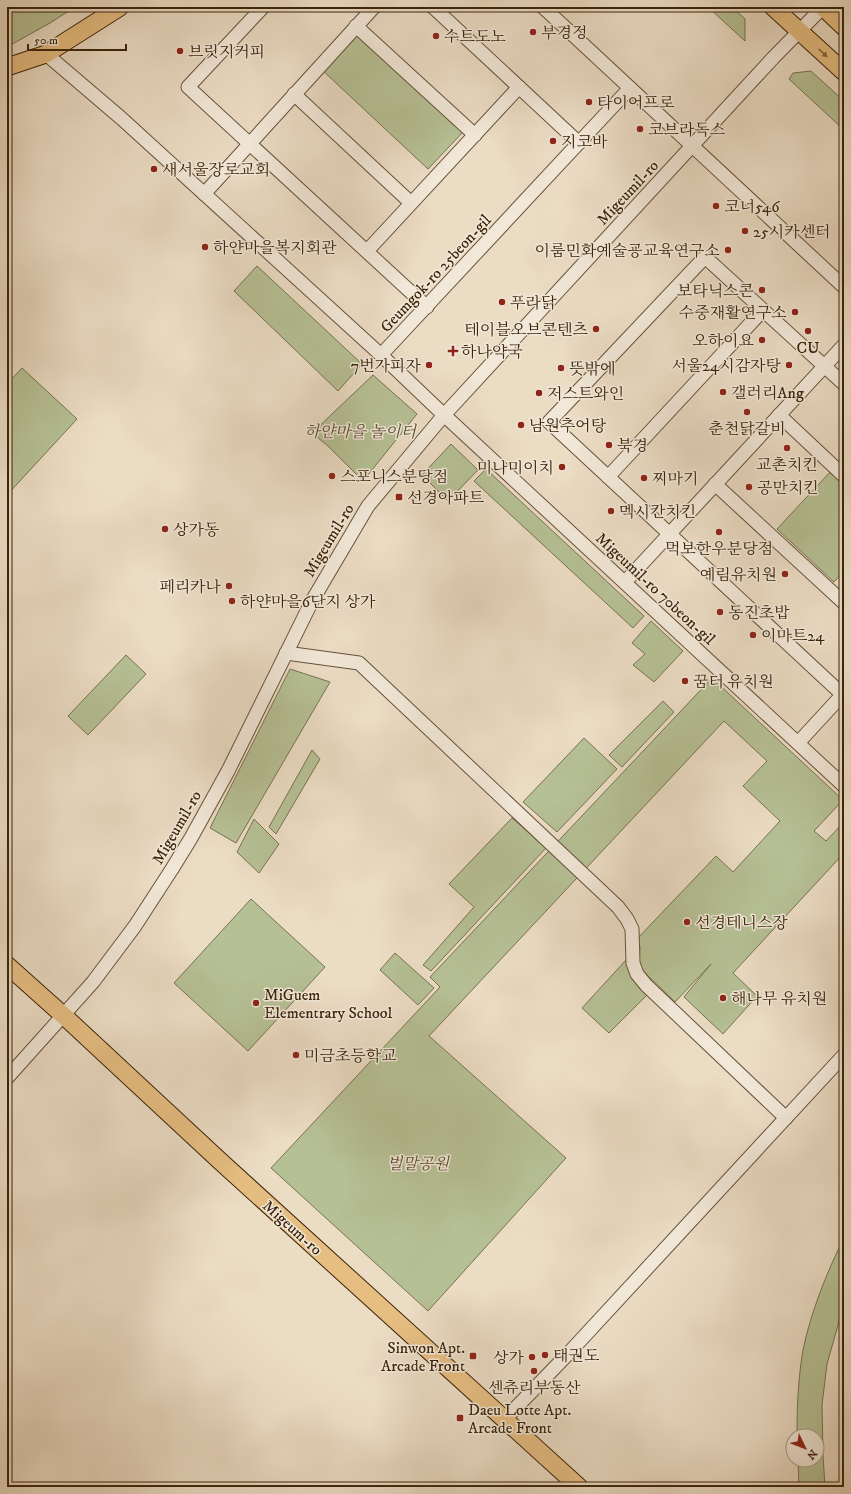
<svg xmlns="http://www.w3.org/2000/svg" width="851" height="1494" font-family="'IM FELL DW Pica','Noto Serif KR',serif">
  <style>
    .green { fill: #b6c095; stroke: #787250 }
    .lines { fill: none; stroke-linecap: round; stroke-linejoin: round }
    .minor-casing { stroke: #665238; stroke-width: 15 }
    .major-casing { stroke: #3a240a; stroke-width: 19 }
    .minor { stroke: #f2e8d9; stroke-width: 13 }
    .major { stroke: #e6be82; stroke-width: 17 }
    .oneway { fill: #876940 }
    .poi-dot { fill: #8f2418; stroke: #f2e8d9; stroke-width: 1.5 }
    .labels { text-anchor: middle; stroke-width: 3; stroke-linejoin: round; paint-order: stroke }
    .poi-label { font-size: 16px; fill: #3a240a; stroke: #f2e8d9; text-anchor: start }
    .street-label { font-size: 16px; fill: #3a240a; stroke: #f2e8d9 }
    .park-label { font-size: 16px; font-style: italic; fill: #594b2d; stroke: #f2e8d9 }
  </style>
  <rect width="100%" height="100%" fill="#ebdcc4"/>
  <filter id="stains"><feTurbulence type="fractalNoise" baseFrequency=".005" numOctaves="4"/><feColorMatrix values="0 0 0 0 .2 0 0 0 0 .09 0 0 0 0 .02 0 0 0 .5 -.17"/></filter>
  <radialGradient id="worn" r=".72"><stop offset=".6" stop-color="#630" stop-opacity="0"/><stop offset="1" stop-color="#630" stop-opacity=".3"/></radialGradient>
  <g class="green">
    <polygon points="7,7 75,7 50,23 7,47"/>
    <polygon points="708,7 732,7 745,19 745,41"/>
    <polygon points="357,30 465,130 428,169 321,69"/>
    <polygon points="811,71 844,101 844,130 789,79 793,73"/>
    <polygon points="257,266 362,364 338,391 234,291"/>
    <polygon points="22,368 77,419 7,495 7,384"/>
    <polygon points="373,375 417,414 363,481 328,446 312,433"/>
    <polygon points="451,444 478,470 448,501 422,475"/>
    <polygon points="486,469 644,616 633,628 474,481"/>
    <polygon points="832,470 844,482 844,571 834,582 777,529"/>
    <polygon points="651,621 683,651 654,682 633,665 645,654 632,643"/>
    <polygon points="126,655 146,674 88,735 68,716"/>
    <polygon points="290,669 330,682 236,843 210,828"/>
    <polygon points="712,678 843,800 814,831 826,841 844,822 844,853 733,973 757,996 723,1034 684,997 711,964 675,1002 639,967 640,946 635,941 716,856 733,872 780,821 743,786 767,761 724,721 429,1036 566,1158 428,1311 271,1168 440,987 430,977"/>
    <polygon points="663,701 674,712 622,767 609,755"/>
    <polygon points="584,738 617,769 557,832 523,802"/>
    <polygon points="312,750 320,759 276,834 269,827"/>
    <polygon points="512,818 546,848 431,971 423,965 474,907 449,884"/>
    <polygon points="254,819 279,844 259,873 237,852"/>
    <polygon points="251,899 325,967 248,1051 174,983"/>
    <polygon points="395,953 434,988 418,1005 380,970"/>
    <polygon points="626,960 647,995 609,1033 582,1008"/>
    <path d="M 844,1238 L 844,1304 L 827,1364 L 822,1405 L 823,1455 L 825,1487 L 799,1487 L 798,1460 L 817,1460 L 817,1436 L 797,1436 C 797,1407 798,1379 803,1350 C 810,1315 827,1271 844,1238 Z"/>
  </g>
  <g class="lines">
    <g class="minor-casing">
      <g id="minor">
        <polyline points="263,7 188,87 427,307"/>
        <polyline points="433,7 579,143"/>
        <polyline points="543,7 844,287"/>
        <polyline points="356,26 475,135"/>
        <polyline points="46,54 121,118 381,355 444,415 844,786"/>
        <polyline points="294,94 411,203"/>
        <polyline points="204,194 374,7"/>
        <polyline points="367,251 519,87"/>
        <polyline points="381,355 630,88"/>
        <polyline points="844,384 705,257 549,422 844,696"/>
        <polyline points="779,415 844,476"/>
        <polyline points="608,477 763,310"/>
        <polyline points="715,484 844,603"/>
        <polyline points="625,582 844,345"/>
        <polyline points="286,653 359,663 618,907 627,919 632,929 633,963 637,974 646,985 786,1118"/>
        <polyline points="798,743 844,693"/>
        <polyline points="7,1078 93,982 135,926 172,869 191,838 228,771 312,601 368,506 444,415 773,58 823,7"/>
        <polyline points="505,1419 566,1356 844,1055"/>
      </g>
    </g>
    <g class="major-casing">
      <g id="major">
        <polyline points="773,7 844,72"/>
        <polyline points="823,7 844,27"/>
        <polyline points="7,67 46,54 120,7"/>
        <polyline points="7,965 64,1016 220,1161 579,1487"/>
      </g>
    </g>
    <use href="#minor" class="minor"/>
    <use href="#major" class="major"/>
  </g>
  <defs><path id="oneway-solid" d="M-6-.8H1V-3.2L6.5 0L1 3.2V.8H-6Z"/></defs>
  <use class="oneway" href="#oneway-solid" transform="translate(823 53) rotate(43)"/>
  <g class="poi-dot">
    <circle cx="533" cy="32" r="4"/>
    <circle cx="436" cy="36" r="4"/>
    <circle cx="180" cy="51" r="4"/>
    <circle cx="589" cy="102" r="4"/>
    <circle cx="640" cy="129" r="4"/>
    <circle cx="553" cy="141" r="4"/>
    <circle cx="154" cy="169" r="4"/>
    <circle cx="716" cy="206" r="4"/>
    <circle cx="745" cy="231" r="4"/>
    <circle cx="205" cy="247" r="4"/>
    <circle cx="728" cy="250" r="4"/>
    <circle cx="762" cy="290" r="4"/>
    <circle cx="502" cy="302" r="4"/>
    <circle cx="795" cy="312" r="4"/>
    <circle cx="596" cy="329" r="4"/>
    <circle cx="808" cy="331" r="4"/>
    <circle cx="762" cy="340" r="4"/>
    <path d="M451 345h4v4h4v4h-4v4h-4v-4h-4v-4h4z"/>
    <circle cx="429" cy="365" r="4"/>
    <circle cx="789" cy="365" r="4"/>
    <circle cx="561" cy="368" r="4"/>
    <circle cx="723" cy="392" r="4"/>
    <circle cx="539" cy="393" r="4"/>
    <circle cx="747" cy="412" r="4"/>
    <circle cx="521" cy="425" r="4"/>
    <circle cx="609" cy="445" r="4"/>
    <circle cx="787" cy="448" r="4"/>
    <circle cx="562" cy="467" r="4"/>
    <circle cx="332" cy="476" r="4"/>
    <circle cx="644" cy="478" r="4"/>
    <circle cx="749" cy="487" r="4"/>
    <rect x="395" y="493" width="8" height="8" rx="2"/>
    <circle cx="611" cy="511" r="4"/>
    <circle cx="165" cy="529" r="4"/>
    <circle cx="719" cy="532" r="4"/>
    <circle cx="785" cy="574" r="4"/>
    <circle cx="229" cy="586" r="4"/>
    <circle cx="232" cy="601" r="4"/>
    <circle cx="720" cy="612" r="4"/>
    <circle cx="753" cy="635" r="4"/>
    <circle cx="685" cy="681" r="4"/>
    <circle cx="687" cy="922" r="4"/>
    <circle cx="723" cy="998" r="4"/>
    <circle cx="256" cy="1003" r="4"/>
    <circle cx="296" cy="1055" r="4"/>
    <circle cx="545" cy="1355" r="4"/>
    <rect x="469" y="1352" width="8" height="8" rx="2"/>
    <circle cx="532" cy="1357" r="4"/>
    <circle cx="534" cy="1371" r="4"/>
    <rect x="456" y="1414" width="8" height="8" rx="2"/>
  </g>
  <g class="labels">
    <g class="poi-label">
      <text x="541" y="38">부경정</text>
      <text x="444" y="42">수트도노</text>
      <text x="188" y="57">브릿지커피</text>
      <text x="597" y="108">타이어프로</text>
      <text x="648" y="135">코브라독스</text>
      <text x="561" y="147">지코바</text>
      <text x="162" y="175">새서울장로교회</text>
      <text x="724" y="212">코너546</text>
      <text x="753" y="237">25시카센터</text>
      <text x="213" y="253">하얀마을복지회관</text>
      <text x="720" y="256" text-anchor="end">이룸민화예술굥교육연구소</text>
      <text x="754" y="296" text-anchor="end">보타닉스콘</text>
      <text x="510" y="308">푸라닭</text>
      <text x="787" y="318" text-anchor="end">수중재활연구소</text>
      <text x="588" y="335" text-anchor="end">테이블오브콘텐츠</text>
      <text x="754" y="346" text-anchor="end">오하이요</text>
      <text x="808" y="353" text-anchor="middle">CU</text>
      <text x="461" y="357">하나약국</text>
      <text x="421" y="371" text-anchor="end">7번가피자</text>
      <text x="781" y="371" text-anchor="end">서울24시감자탕</text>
      <text x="569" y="374">뜻밖에</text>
      <text x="731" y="398">갤러리Ang</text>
      <text x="547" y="399">저스트와인</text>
      <text x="529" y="431">남원추어탕</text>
      <text x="747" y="434" text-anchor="middle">춘천닭갈비</text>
      <text x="617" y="451">북경</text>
      <text x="787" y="470" text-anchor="middle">교촌치킨</text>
      <text x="554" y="473" text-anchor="end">미나미이치</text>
      <text x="340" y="482">스포니스분당점</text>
      <text x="652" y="484">찌마기</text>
      <text x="757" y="493">공만치킨</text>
      <text x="407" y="503">선경아파트</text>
      <text x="619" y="517">멕시칸치킨</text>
      <text x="173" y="535">상가동</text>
      <text x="719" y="554" text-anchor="middle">먹보한우분당점</text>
      <text x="777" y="580" text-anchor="end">예림유치원</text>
      <text x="221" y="592" text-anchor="end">페리카나</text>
      <text x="240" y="607">하얀마을6단지 상가</text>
      <text x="728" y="618">동진초밥</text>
      <text x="761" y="641">이마트24</text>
      <text x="693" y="687">꿈터 유치원</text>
      <text x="695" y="928">선경테니스장</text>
      <text x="264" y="1000">MiGuem<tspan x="264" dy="18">Elementrary School</tspan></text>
      <text x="731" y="1004">해나무 유치원</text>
      <text x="304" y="1061">미금초등학교</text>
      <text x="465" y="1353" text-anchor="end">Sinwon Apt.<tspan x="465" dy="18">Arcade Front</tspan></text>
      <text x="553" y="1361">태권도</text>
      <text x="524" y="1363" text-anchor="end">상가</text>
      <text x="534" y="1393" text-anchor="middle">센츄리부동산</text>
      <text x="468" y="1415">Daeu Lotte Apt.<tspan x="468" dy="18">Arcade Front</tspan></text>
    </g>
    <g class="street-label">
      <text transform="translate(627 192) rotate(-47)" y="6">Migeumil-ro</text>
      <text transform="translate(435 273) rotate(-47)" y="6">Geumgok-ro 25beon-gil</text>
      <text transform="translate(328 540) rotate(-59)" y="6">Migeumil-ro</text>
      <text transform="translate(656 588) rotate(43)" y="6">Migeumil-ro 70beon-gil</text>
      <text transform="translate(176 827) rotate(-60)" y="6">Migeumil-ro</text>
      <text transform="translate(293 1227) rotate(42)" y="6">Migeum-ro</text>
    </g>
    <g class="park-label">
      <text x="360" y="437">하얀마을 놀이터</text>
      <text x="418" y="1169">벌말공원</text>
    </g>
  </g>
  <rect width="851" height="1494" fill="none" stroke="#ebdcc4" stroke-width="24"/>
  <rect x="8" y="8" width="835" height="1478" fill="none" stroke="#3a240a" stroke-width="2"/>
  <rect x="12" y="12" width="827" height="1470" fill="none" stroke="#3a240a"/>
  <g transform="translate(805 1448) rotate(133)"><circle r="19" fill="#f2e8d9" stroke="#a89a86"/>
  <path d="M0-3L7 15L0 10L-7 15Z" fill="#8f2418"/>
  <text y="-6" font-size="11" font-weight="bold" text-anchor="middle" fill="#3a240a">N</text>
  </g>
  <path d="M28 44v6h98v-6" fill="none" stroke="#3a240a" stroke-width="2"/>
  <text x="34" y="44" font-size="12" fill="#3a240a" stroke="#f2e8d9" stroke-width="3" paint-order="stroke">50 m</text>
  <rect width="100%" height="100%" filter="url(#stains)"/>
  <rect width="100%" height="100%" fill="url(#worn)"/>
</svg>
